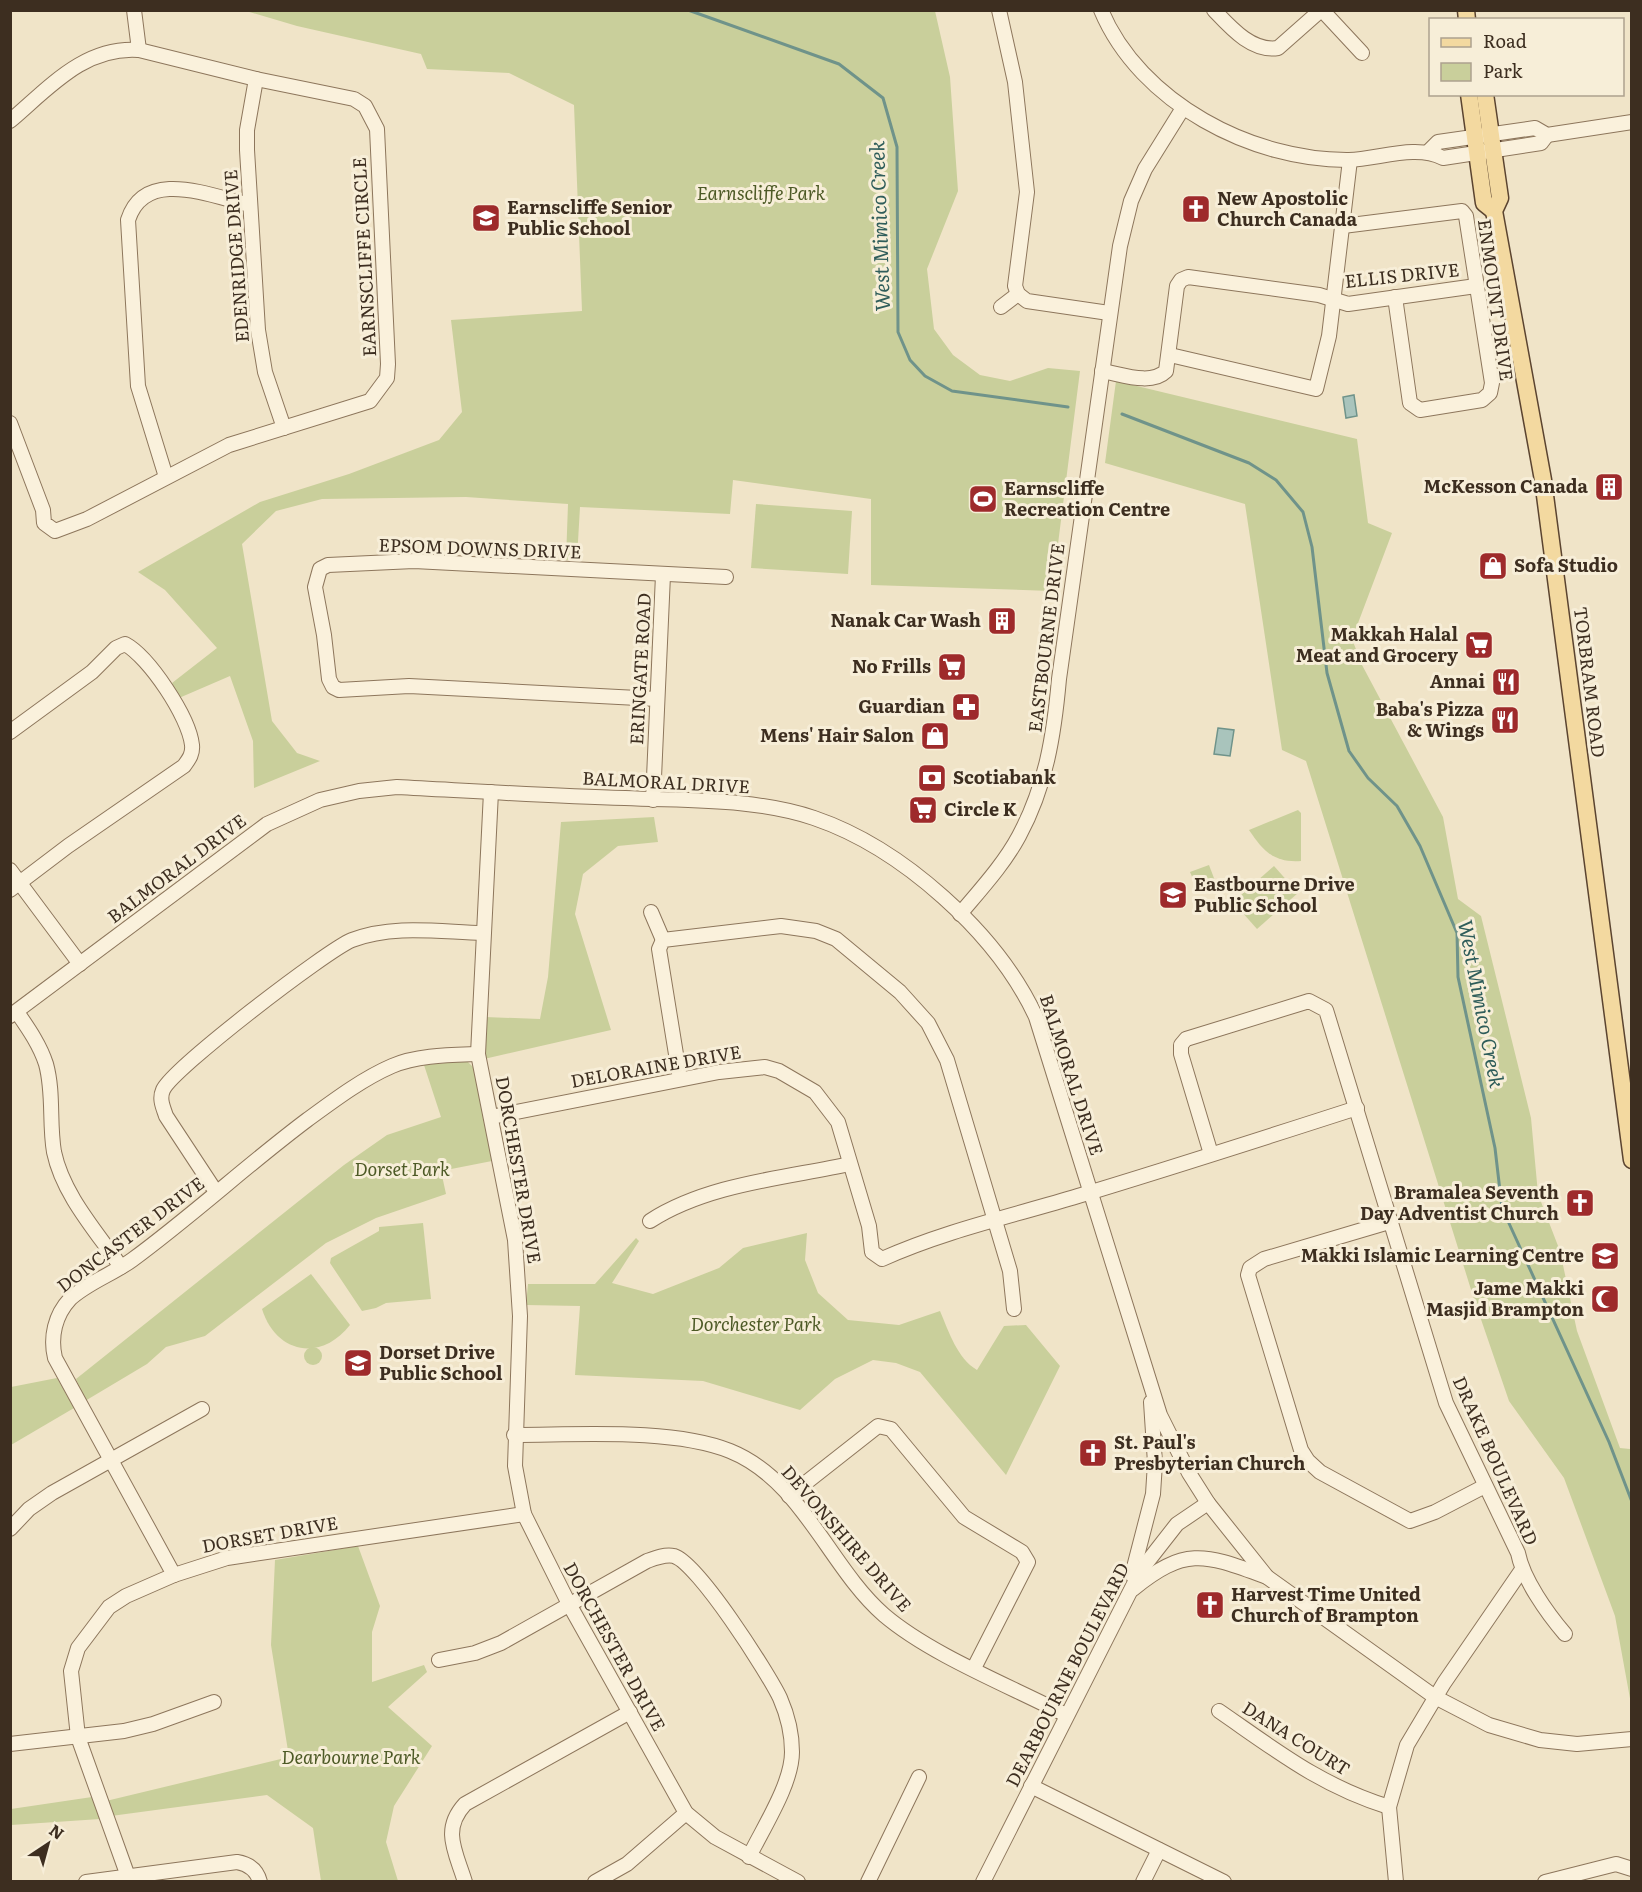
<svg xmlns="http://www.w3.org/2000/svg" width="1642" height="1892" font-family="Literata,serif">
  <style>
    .green { fill: #c9cf9b }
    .water { fill: #a9c4bc; stroke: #6f938a; stroke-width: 1.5 }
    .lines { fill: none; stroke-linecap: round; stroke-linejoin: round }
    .stream { stroke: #6f938a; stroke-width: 3 }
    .minor-casing { stroke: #8d765c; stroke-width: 16 }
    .major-casing { stroke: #5b4430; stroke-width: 19 }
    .minor { stroke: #faf1dc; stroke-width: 14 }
    .major { stroke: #f3d9a0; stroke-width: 16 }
    .labels { text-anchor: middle; stroke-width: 6; stroke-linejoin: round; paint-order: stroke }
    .park-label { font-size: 18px; font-style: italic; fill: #4d5a26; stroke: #f7eed8 }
    .poi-label { font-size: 18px; font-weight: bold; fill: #3d2e20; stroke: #f7eed8; text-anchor: end }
    .street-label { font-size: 18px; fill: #3d2e20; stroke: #f7eed8 }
    .water-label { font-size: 20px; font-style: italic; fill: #2f5d5a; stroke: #f7eed8 }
  </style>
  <rect width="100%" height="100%" fill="#f0e4c8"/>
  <g class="green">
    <polygon points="246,11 935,11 950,77 958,191 927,269 934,329 953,355 980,375 1010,381 1048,368 1080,371 1052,591 871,585 871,499 733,480 730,514 580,507 577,559 566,560 568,504 466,497 322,499 276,511 242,544 272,721 297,753 320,761 254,788 253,741 230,676 179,698 172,683 217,648 165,590 138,572 260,502 349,474 439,440 462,412 451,320 582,311 574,105 509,73 427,69 421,54 297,26"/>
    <polygon points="1116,381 1357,439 1368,523 1392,533 1352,639 1362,665 1443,817 1458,899 1481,916 1531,1118 1538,1194 1560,1251 1577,1331 1620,1448 1630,1449 1631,1457 1631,1704 1615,1616 1564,1478 1509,1401 1473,1296 1306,761 1282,750 1245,504 1105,463"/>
    <polygon points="756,504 852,511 848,574 751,568"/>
    <path d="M 1298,810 L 1301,813 L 1301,861 C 1274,863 1263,851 1249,830 Z"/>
    <polygon points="654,817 658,842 618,846 583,874 575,914 611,1030 484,1059 485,1017 540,1019 548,977 561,822"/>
    <polygon points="1209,865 1217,886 1199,893 1190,872"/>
    <polygon points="1274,866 1298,893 1257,929 1233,902"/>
    <polygon points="467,1061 474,1068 492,1161 441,1171 446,1194 376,1218 326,1243 205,1336 166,1347 147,1364 85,1401 76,1379 344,1165 387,1135 441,1117 424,1065"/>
    <polygon points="423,1223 431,1299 386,1303 376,1308 362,1311 330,1263 331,1258 379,1231 379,1227"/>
    <path d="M 807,1233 L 805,1260 L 818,1293 L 848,1320 L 899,1325 L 940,1311 C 949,1332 957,1358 977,1370 L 1004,1326 L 1026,1325 L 1060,1366 L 1006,1475 L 920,1372 L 896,1363 L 873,1360 L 835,1379 L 800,1410 L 703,1381 L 575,1375 L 580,1306 L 526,1305 L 528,1284 L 595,1284 L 636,1238 L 639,1241 L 612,1283 L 653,1294 L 719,1268 L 743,1248 Z"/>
    <path d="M 311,1274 L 350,1325 C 321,1362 276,1354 262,1309 Z"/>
    <circle cx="313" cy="1356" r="9"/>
    <polygon points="57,1378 74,1408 11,1445 11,1387"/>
    <polygon points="358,1546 380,1606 372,1632 372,1682 424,1665 427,1672 388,1707 432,1746 394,1806 386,1842 398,1881 321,1881 313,1828 267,1795 111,1816 106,1801 289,1757 271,1645 275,1560"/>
    <polygon points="92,1797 100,1819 11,1825 11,1809"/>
  </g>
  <g class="water">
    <polygon points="1354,395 1357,416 1346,418 1343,397"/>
    <polygon points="1218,728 1234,730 1230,756 1214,754"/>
  </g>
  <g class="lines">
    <g class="stream">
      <polyline points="688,10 839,64 883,98 897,147 898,332 910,360 925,376 952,391 1068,407"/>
      <polyline points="1122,414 1249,463 1276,480 1303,512 1312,547 1327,673 1349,751 1368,778 1397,806 1420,846 1457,933 1458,977 1495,1148 1502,1208 1609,1442 1632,1502"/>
    </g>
    <g class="minor-casing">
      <g id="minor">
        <polyline points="134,10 139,50"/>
        <polyline points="999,10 1015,82 1027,192 1015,286 1018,294 1027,301 1109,313"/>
        <path d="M 1101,10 C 1140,103 1253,161 1349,160 C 1379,159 1416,144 1443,158 L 1541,143 L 1547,135"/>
        <path d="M 1214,10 C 1231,28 1252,52 1278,48 L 1321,10"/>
        <polyline points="1322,10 1362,53"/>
        <polyline points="256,79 247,130 247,150 258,330 265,372 284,428"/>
        <path d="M 10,121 C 49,88 84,46 139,50 L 256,79 L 354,99 L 365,106 L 377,129 L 388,364 L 387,378 L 370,401 L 229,445 L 87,519 L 55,531 L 44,523 L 43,510 L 10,423"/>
        <polyline points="1429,151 1438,142 1535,128 1547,135 1632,122"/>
        <polyline points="1343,226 1462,211 1466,216 1492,383 1490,393 1482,400 1420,410 1410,403 1395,297"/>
        <polyline points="1001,307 1018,294"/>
        <polyline points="1170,355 1316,389 1329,336 1350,160"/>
        <path d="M 1102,371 C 1121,374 1151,386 1166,371 L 1177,286 L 1181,280 L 1188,277 L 1319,295 L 1348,304 L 1476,286"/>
        <path d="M 166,477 L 138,386 L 128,220 C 145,167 210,196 250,205"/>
        <polyline points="657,699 409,686 339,690 333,687 329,679 324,635 315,587 320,569 328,565 414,561 726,577"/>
        <path d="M 10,732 L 92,672 L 116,648 L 125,644 C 149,657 189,717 192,745 C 193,754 189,759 184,766 L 68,846 L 10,890"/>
        <polyline points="491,792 478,1054 515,1240 520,1316 515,1466 524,1514 569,1604 686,1813 715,1837 798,1882"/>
        <polyline points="653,800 663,575"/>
        <polyline points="10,870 80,964"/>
        <polyline points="651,912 663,940"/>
        <path d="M 960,914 C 981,889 1004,864 1019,836 C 1046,786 1054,735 1059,679 L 1120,246 L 1131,201 L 1145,169 L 1183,108"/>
        <path d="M 17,1012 C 28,1028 40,1045 46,1064 C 54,1093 49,1123 54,1152 C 63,1195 97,1232 121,1267"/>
        <path d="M 10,1016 L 267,824 L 320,800 L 359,791 L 397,787 C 473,791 549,796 625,798 C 686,801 755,798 814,818 C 902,848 997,933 1036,1017 L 1160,1415 L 1189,1473 L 1208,1503 L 1267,1577 L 1435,1697 L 1489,1725 L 1540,1740 L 1577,1744 L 1632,1739"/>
        <polyline points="680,1079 659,949 663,940 781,926 816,931 836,939 900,992 928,1023 947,1060 1010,1271 1014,1309"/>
        <path d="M 491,1117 L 719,1072 L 765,1067 L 779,1071 L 815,1092 L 838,1122 L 869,1226 L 872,1252 L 882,1259 C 944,1231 1012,1216 1078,1196 C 1171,1168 1264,1138 1357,1108"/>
        <path d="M 1211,1154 L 1181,1054 L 1181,1045 L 1186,1039 L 1309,1001 L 1326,1010 L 1446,1403 L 1518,1553 C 1523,1579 1547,1613 1565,1634"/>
        <path d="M 216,1192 L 166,1116 C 163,1107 159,1099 163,1090 C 172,1069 327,950 352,940 C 393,924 440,932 483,933"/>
        <path d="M 650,1221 C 707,1184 785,1178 850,1164"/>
        <polyline points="1389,1222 1264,1259 1250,1268 1248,1275 1301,1450 1308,1461 1320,1472 1410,1521 1435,1512 1485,1486"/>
        <path d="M 514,1435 C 578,1435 672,1428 730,1451 C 802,1480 829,1567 884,1615 C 931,1655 1010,1686 1066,1715"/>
        <polyline points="789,1496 878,1426 891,1429 964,1517 1022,1552 1028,1562 974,1668"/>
        <polyline points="10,1529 29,1509 52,1493 202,1409"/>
        <path d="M 174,1575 L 55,1358 C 50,1337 55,1315 70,1299 C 87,1283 113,1274 132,1260 C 192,1216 247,1165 307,1120 C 333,1101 362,1079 392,1066 C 417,1055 451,1055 478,1054"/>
        <polyline points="1132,1575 1153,1494 1155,1463 1151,1402"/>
        <path d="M 1133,1589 C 1187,1545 1206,1555 1267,1577"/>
        <path d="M 439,1660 L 475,1653 L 501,1643 L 647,1561 C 655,1558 665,1554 674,1556 C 698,1563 768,1673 780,1698 C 787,1714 792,1735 792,1752 C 792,1784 763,1828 749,1857"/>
        <path d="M 1219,1711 C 1277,1751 1321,1786 1389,1807"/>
        <polyline points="10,1744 124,1731 153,1724 214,1702"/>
        <polyline points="1031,1786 1224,1882"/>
        <path d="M 86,1882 L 237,1862 C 249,1864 257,1870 260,1882"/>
        <polyline points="130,1882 78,1737 71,1671 78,1648 109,1607 126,1596 174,1575 227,1558 524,1514"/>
        <path d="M 465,1882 C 456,1852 441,1830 465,1804 L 630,1712"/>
        <polyline points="595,1882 627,1864 686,1813"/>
        <polyline points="868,1882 919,1777"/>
        <polyline points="983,1882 1141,1570 1177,1524 1208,1503"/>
        <polyline points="1143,1882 1159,1850"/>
        <polyline points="1396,1882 1389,1807 1407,1745 1444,1683 1521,1571"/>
        <polyline points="1545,1882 1616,1864 1632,1869"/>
      </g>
    </g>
    <g class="major-casing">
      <g id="major">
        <polyline points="1466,10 1467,20"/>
        <polyline points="1469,94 1484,203 1494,211"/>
        <polyline points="1485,94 1500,198 1494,211 1543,480 1632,1160"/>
      </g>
    </g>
    <use href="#minor" class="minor"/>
    <use href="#major" class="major"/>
  </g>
  <defs>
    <g id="church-square" transform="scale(1.5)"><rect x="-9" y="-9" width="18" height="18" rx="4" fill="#9e2a2b" stroke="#f7eed8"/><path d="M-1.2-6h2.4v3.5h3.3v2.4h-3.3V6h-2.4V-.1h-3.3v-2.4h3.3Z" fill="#fff"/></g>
    <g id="school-square" transform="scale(1.5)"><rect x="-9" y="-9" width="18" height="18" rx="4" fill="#9e2a2b" stroke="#f7eed8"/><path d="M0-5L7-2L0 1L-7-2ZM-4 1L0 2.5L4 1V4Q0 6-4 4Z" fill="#fff"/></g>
    <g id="building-square" transform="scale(1.5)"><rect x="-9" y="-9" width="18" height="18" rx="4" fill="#9e2a2b" stroke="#f7eed8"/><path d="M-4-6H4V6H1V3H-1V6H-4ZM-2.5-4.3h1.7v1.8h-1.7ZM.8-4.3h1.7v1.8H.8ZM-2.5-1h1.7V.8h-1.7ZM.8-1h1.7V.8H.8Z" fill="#fff"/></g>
    <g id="stadium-square" transform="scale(1.5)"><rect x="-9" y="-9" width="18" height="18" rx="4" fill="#9e2a2b" stroke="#f7eed8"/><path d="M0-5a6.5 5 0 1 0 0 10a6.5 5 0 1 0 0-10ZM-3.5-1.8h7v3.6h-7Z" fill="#fff"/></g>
    <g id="shop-square" transform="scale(1.5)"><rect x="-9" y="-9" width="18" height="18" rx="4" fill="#9e2a2b" stroke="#f7eed8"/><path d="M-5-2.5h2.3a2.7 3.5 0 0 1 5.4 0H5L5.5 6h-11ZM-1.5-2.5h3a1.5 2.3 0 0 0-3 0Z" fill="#fff"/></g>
    <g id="supermarket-square" transform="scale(1.5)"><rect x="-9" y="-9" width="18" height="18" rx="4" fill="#9e2a2b" stroke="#f7eed8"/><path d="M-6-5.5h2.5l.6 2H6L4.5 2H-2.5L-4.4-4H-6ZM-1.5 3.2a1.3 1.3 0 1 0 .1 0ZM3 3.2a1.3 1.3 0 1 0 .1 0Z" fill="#fff"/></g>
    <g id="restaurant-square" transform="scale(1.5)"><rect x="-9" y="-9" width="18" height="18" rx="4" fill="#9e2a2b" stroke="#f7eed8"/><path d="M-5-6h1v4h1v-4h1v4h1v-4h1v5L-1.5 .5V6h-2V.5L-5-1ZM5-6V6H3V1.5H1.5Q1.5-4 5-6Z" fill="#fff"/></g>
    <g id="pharmacy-square" transform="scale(1.5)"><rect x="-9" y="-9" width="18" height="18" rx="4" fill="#9e2a2b" stroke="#f7eed8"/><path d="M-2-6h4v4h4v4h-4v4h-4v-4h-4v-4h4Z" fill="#fff"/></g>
    <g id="bank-square" transform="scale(1.5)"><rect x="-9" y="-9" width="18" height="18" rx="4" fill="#9e2a2b" stroke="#f7eed8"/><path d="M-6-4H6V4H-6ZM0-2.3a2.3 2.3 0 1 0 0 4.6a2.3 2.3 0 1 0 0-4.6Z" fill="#fff"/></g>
    <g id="mosque-square" transform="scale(1.5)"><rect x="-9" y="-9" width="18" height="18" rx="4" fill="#9e2a2b" stroke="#f7eed8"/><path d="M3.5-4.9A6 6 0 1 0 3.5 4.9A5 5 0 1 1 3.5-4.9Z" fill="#fff"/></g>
  </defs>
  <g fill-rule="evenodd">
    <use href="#church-square" x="1196" y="209"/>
    <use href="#school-square" x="486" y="218"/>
    <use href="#building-square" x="1609" y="487"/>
    <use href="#stadium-square" x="983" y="499"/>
    <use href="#shop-square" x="1493" y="566"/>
    <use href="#building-square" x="1002" y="621"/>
    <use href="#supermarket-square" x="1479" y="645"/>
    <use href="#supermarket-square" x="952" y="667"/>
    <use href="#restaurant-square" x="1506" y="682"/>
    <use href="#pharmacy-square" x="966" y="707"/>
    <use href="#restaurant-square" x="1505" y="720"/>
    <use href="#shop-square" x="935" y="736"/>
    <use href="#bank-square" x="932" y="778"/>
    <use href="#supermarket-square" x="923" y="810"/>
    <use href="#school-square" x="1173" y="895"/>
    <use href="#church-square" x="1580" y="1203"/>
    <use href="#school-square" x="1605" y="1256"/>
    <use href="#mosque-square" x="1605" y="1299"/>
    <use href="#school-square" x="358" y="1363"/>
    <use href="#church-square" x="1093" y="1453"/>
    <use href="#church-square" x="1210" y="1605"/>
  </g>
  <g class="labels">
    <g class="park-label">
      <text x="761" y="200">Earnscliffe Park</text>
      <text x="402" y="1176">Dorset Park</text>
      <text x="756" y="1331">Dorchester Park</text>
      <text x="351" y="1764">Dearbourne Park</text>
    </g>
    <g class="poi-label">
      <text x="1217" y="205" text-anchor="start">New Apostolic<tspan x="1217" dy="21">Church Canada</tspan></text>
      <text x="507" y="214" text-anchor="start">Earnscliffe Senior<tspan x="507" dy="21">Public School</tspan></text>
      <text x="1588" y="493">McKesson Canada</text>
      <text x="1004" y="495" text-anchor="start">Earnscliffe<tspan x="1004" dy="21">Recreation Centre</tspan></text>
      <text x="1514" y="572" text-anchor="start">Sofa Studio</text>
      <text x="981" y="627">Nanak Car Wash</text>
      <text x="1458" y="641">Makkah Halal<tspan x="1458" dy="21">Meat and Grocery</tspan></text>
      <text x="931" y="673">No Frills</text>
      <text x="1485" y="688">Annai</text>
      <text x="945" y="713">Guardian</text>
      <text x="1484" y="716">Baba's Pizza<tspan x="1484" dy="21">&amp; Wings</tspan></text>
      <text x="914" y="742">Mens' Hair Salon</text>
      <text x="953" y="784" text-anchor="start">Scotiabank</text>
      <text x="944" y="816" text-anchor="start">Circle K</text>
      <text x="1194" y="891" text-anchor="start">Eastbourne Drive<tspan x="1194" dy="21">Public School</tspan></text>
      <text x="1559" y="1199">Bramalea Seventh<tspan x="1559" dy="21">Day Adventist Church</tspan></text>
      <text x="1584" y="1262">Makki Islamic Learning Centre</text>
      <text x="1584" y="1295">Jame Makki<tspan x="1584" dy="21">Masjid Brampton</tspan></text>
      <text x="379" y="1359" text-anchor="start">Dorset Drive<tspan x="379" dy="21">Public School</tspan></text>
      <text x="1114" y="1449" text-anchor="start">St. Paul's<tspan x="1114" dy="21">Presbyterian Church</tspan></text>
      <text x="1231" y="1601" text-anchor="start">Harvest Time United<tspan x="1231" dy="21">Church of Brampton</tspan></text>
    </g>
    <g class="street-label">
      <text transform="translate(237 256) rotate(-94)" y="6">EDENRIDGE DRIVE</text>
      <text transform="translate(365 257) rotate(-93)" y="6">EARNSCLIFFE CIRCLE</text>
      <text transform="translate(1402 276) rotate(-6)" y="6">ELLIS DRIVE</text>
      <text transform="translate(1495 300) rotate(82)" y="6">ENMOUNT DRIVE</text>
      <text transform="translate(480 549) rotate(2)" y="6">EPSOM DOWNS DRIVE</text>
      <text transform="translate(1047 638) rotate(-83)" y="6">EASTBOURNE DRIVE</text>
      <text transform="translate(641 669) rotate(-87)" y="6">ERINGATE ROAD</text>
      <text transform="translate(1589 682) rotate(83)" y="6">TORBRAM ROAD</text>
      <text transform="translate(666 783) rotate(3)" y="6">BALMORAL DRIVE</text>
      <text transform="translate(177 869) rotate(-37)" y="6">BALMORAL DRIVE</text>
      <text transform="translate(656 1067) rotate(-10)" y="6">DELORAINE DRIVE</text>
      <text transform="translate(1071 1075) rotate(72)" y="6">BALMORAL DRIVE</text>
      <text transform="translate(518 1170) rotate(80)" y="6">DORCHESTER DRIVE</text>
      <text transform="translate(131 1235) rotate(-37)" y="6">DONCASTER DRIVE</text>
      <text transform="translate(1495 1461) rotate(66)" y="6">DRAKE BOULEVARD</text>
      <text transform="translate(270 1535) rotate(-10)" y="6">DORSET DRIVE</text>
      <text transform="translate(846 1539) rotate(49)" y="6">DEVONSHIRE DRIVE</text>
      <text transform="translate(614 1647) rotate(61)" y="6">DORCHESTER DRIVE</text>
      <text transform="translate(1068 1675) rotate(-63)" y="6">DEARBOURNE BOULEVARD</text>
      <text transform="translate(1296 1739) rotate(32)" y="6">DANA COURT</text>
    </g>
    <g class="water-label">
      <text transform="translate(880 226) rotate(-92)" y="7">West Mimico Creek</text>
      <text transform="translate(1481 1004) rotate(79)" y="7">West Mimico Creek</text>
    </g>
  </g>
  <rect width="1642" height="1892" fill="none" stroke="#3d2e20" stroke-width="24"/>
  <rect x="1429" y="18" width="195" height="78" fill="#f7eed8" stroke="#ada18e" stroke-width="1.5"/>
  <rect x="1441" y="38" width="30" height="9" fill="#f3d9a0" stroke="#ada18e" stroke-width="1.5"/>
  <text x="1483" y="48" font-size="18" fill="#3d2e20">Road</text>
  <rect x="1441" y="63" width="30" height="18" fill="#c9cf9b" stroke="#ada18e" stroke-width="1.5"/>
  <text x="1483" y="78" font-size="18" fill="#3d2e20">Park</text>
  <g transform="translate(48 1844) rotate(36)" stroke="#f7eed8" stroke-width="4.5" paint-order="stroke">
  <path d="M0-4.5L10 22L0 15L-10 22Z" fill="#3d2e20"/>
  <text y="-9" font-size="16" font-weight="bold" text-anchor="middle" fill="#3d2e20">N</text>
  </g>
</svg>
